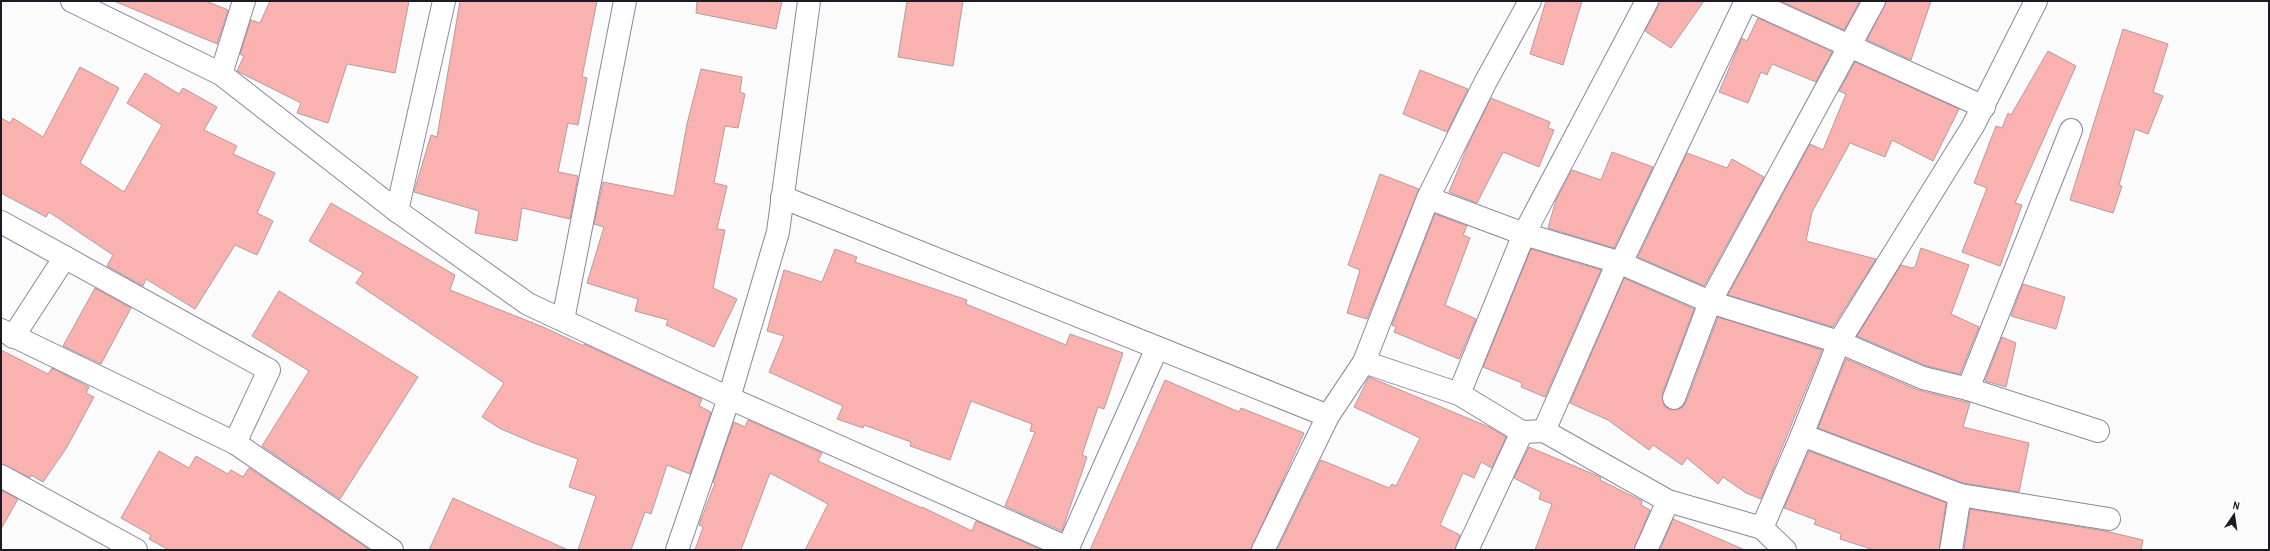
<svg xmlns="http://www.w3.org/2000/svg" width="2270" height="551" font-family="'Archivo Narrow',sans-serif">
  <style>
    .building { fill: #fab2b0; stroke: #b99a98 }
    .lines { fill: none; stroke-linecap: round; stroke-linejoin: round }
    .minor-casing { stroke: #89869f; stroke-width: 24 }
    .minor { stroke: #fff; stroke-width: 22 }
  </style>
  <rect width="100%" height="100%" fill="#fbfbfb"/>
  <g class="building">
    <polygon points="114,1 206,1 228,10 217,44"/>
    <polygon points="270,1 409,1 395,73 347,64 328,123 297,113 301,103 237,71 244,56 240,54 251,20 260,23"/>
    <polygon points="460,1 597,1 582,77 587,78 578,125 568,123 558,172 578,176 570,219 522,208 517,241 475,233 479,211 414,192 431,135 437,137"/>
    <polygon points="697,1 782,1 776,29 696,13"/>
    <polygon points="907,1 963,1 953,66 898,57"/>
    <polygon points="1546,1 1582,1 1563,65 1530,54"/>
    <polygon points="1661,1 1704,1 1671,48 1645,31"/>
    <polygon points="1780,1 1860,1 1844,30"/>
    <polygon points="1886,1 1931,1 1911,60 1867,40"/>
    <polygon points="1758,18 1832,52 1816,82 1772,64 1767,75 1761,72 1748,103 1719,92 1742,38 1747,41"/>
    <polygon points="2123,29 2168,44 2153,92 2163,96 2148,134 2135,129 2119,185 2122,186 2113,213 2070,200"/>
    <polygon points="2048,51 2076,66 2015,203 2022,205 2000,266 1962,252 1987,188 1974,183 1996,126 2002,128 2008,113 2011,115"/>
    <polygon points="1855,62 1959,109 1933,161 1892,140 1885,157 1850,143 1812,212 1806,241 1876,259 1833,327 1728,295 1810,144 1823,150 1846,94 1839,91"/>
    <polygon points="80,67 119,88 80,163 124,192 162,125 127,103 145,73 179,94 183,88 217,107 204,130 237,146 233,154 275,173 257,213 273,221 257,255 235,245 195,309 146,279 143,286 107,266 113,255 49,212 46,217 1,193 1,118 10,123 13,118 43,137"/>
    <polygon points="701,69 742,77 740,92 745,94 738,128 725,126 714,183 727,186 717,229 725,230 713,288 737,299 714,347 666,325 668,320 635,311 638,299 587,283 604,227 594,224 603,182 674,196 687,124"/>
    <polygon points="1420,70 1468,89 1447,132 1403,114"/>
    <polygon points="1491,98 1550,122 1548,128 1554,130 1539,167 1503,152 1477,203 1449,192 1469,143"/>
    <polygon points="1612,152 1653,167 1614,248 1548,228 1556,200 1572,170 1601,180"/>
    <polygon points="1687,153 1727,168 1732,159 1764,177 1704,286 1638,257"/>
    <polygon points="1380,174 1419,189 1367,319 1347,313 1360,270 1348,265"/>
    <polygon points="331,203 455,275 450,290 543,327 584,346 584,344 702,399 699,406 711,412 690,474 667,465 651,514 645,512 631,550 578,550 596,496 569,487 578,459 534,443 501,429 482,417 504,383 356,283 363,273 309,241"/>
    <polygon points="1435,214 1467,226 1463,235 1470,238 1445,305 1476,319 1459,359 1394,332 1396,327 1392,325"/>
    <polygon points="1921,248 1969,265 1951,314 1979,327 1960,374 1927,366 1857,336 1901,265 1912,268 1915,267"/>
    <polygon points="835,249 857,257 855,262 967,300 966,304 1066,345 1070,334 1123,353 1104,409 1098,407 1082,455 1087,457 1062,531 1005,506 1035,432 1030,431 1032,424 971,401 950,460 910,446 911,442 864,425 863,428 837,419 843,406 769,372 784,336 767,331 784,270 822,282"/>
    <polygon points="1531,249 1601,270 1545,397 1521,387 1522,383 1483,367"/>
    <polygon points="1624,278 1694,309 1662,394 1664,406 1670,410 1682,408 1686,402 1718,317 1822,350 1761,499 1746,493 1723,477 1718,484 1687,458 1682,465 1653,445 1649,450 1608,420 1570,403"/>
    <polygon points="2023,284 2065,297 2056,329 2011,316"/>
    <polygon points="95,288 131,308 101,364 63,346"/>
    <polygon points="279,291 418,377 340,499 262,446 309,371 252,336"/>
    <polygon points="2002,337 2016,343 2006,387 1985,381"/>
    <polygon points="1,350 48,374 52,368 89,387 86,393 94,397 67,447 43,482 31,475 30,478 1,464"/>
    <polygon points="1846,359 1918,390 1970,403 1963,427 2029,443 2019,492 1963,483 1818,428"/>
    <polygon points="1369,377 1489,427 1506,437 1492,468 1481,462 1474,478 1463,473 1440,525 1460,535 1455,550 1277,550 1321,460 1389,488 1392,484 1396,486 1420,438 1354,407"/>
    <polygon points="1165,380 1239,412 1241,408 1304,433 1251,550 1090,550"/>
    <polygon points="748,420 822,453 818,461 922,508 922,507 972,531 976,521 1042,550 805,550 828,504 770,473 741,550 695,550 703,527 699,525 715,483 713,482 734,422 745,427"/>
    <polygon points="1529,447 1598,476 1601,478 1600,480 1642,501 1641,505 1650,510 1634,550 1535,550 1552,504 1539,499 1541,492 1514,478"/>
    <polygon points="159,451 189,468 196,456 228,474 231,470 243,477 249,468 370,550 169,550 149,539 151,535 121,518"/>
    <polygon points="1809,451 1946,503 1939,550 1874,550 1840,539 1841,534 1814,524 1816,520 1784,508"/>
    <polygon points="1,490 18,499 1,529"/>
    <polygon points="453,498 568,550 429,550"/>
    <polygon points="1970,509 2105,531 2143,540 2141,550 1964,550"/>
    <polygon points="1673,519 1745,550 1660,550"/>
  </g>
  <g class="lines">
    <g class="minor-casing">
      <g id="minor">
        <polyline points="72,1 221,74 397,211 528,304 729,398 1068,548"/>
        <polyline points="1750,1 1984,107"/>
        <polyline points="221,74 244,1"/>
        <polyline points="782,197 1328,416 1364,362 1459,394 1522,432 1544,431 1668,501 1762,528"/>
        <polyline points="1428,198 1486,81 1530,1"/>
        <polyline points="397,211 444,1"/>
        <polyline points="1,222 269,370 235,443"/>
        <polyline points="563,320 625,1"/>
        <polyline points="1,330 235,443 392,550"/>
        <polyline points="13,337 65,257"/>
        <polyline points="1364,362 1428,198 1524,234 1618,262 1710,302 1839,342 1923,378 1968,389 2098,431"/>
        <polyline points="1968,389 2071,130"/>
        <polyline points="1459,394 1524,234 1647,1"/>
        <polyline points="1674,398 1710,302 1874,1"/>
        <polyline points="1544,431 1618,262 1621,263 1746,1"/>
        <polyline points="1802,435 1960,495 2109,519"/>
        <polyline points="1,476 136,550"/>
        <polyline points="677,550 729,398 778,232 809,1"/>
        <polyline points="1067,550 1157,348"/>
        <polyline points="1263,550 1328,416"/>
        <polyline points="1467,550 1522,432"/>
        <polyline points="1646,550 1668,501"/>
        <polyline points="1785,550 1762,528 1802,435 1839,342 1973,126 2036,1"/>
        <polyline points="1951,550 1960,495"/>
      </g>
    </g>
    <use href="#minor" class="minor"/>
  </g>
  <rect width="2270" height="551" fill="none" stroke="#1c1b25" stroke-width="4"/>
  <g transform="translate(2234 515) rotate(13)" stroke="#ffffff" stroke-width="3" paint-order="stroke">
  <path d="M0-3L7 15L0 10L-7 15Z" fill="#1c1b25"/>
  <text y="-6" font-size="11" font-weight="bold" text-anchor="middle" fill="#1c1b25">N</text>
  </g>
</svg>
